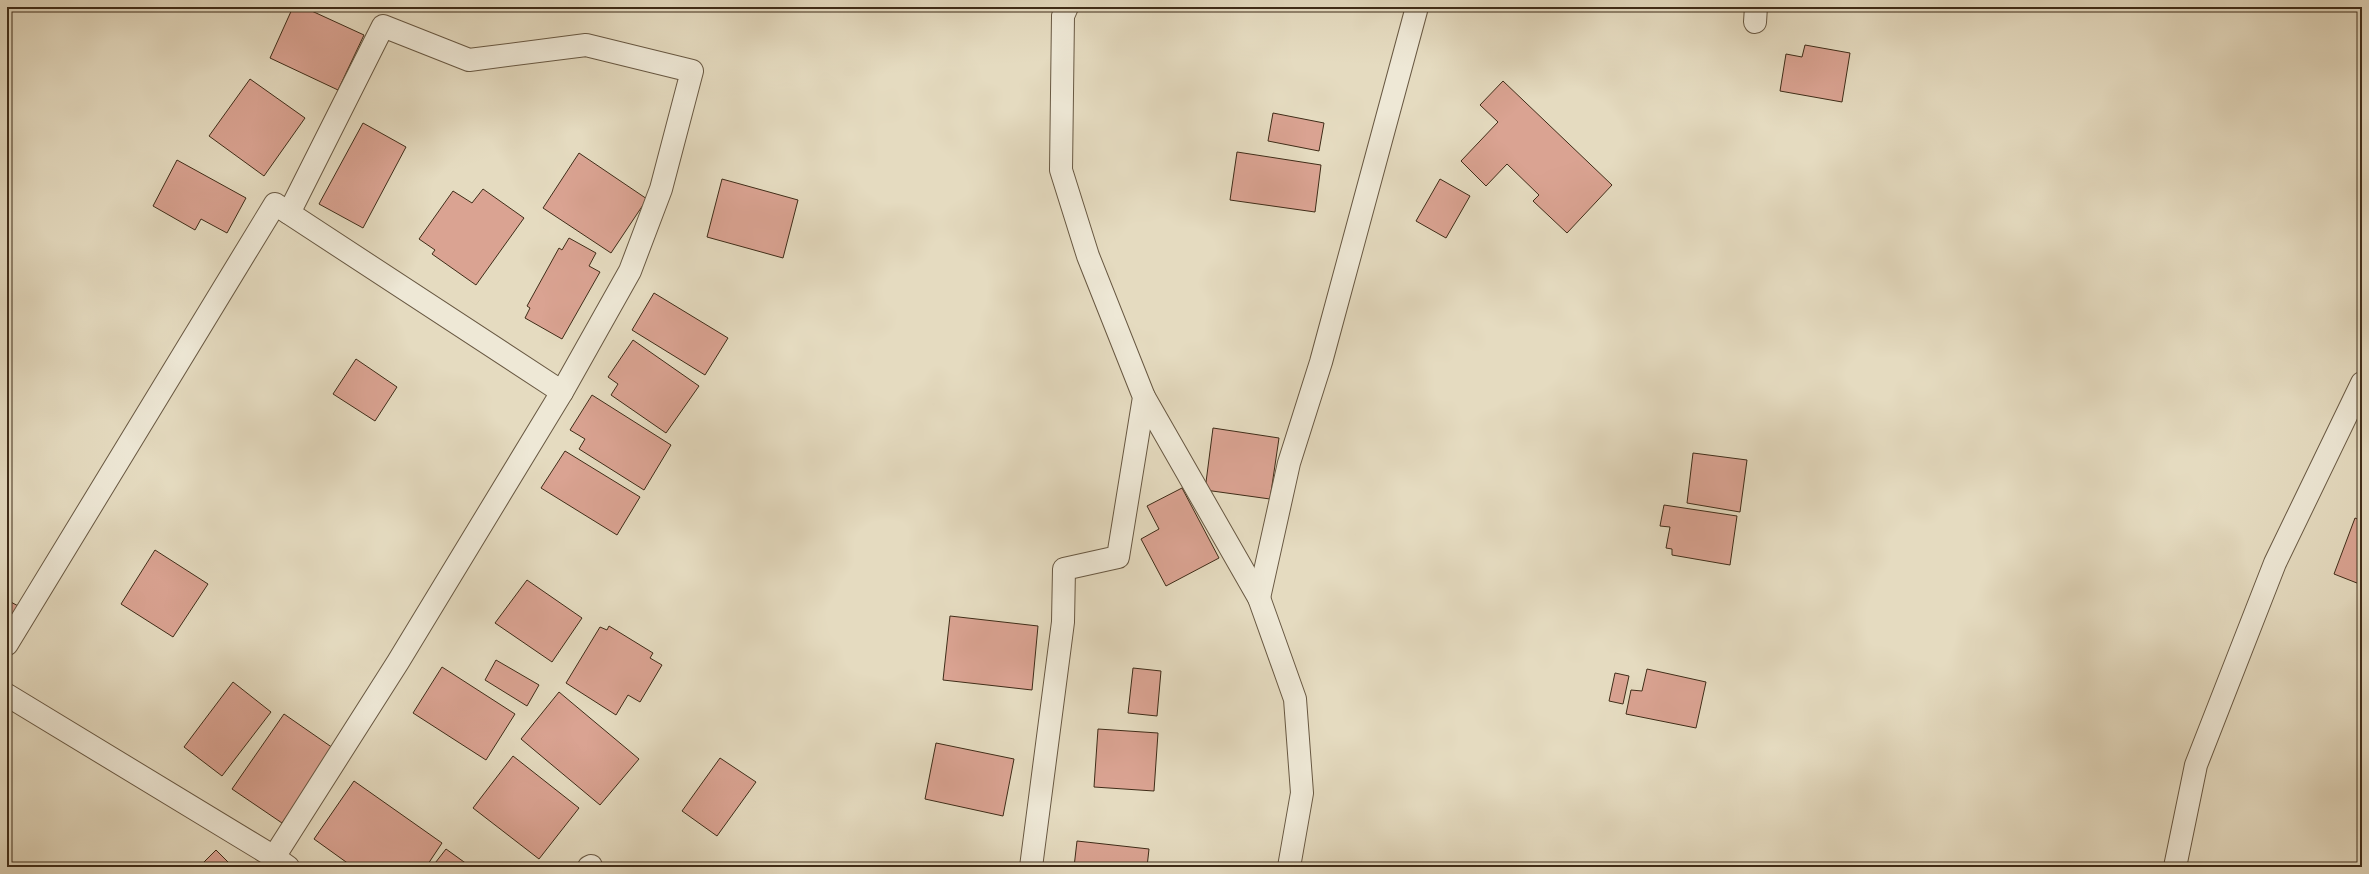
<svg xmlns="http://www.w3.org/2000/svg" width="2369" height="874" font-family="'Libre Bodoni',serif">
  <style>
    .building { fill: #daa392; stroke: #3f2c18 }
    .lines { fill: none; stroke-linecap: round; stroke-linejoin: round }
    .street-casing { stroke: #685842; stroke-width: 24 }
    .street { stroke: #eee8d6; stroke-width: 22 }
  </style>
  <rect width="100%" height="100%" fill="#e5dbc0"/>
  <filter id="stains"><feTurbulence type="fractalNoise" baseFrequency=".005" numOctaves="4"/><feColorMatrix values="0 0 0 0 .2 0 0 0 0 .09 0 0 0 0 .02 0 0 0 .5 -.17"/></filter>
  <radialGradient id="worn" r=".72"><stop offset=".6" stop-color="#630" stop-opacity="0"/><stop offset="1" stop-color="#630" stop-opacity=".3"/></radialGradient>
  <g class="building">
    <polygon points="293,7 303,7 364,35 338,90 270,58"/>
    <polygon points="1805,45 1850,53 1842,102 1780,91 1786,54 1802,57"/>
    <polygon points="250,79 305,118 264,176 209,136"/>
    <polygon points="1503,81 1612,185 1567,233 1533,201 1539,195 1507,164 1486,186 1461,161 1498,122 1480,105"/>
    <polygon points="1273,113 1324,123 1319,151 1268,141"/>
    <polygon points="363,123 406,147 363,228 319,204"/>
    <polygon points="1237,152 1321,165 1315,212 1230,200"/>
    <polygon points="579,153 647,199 611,253 543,208"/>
    <polygon points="177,160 246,198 227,233 201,219 195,230 153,206"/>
    <polygon points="722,179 798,200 783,258 707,237"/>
    <polygon points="1440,179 1470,196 1446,238 1416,221"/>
    <polygon points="483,189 524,218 476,285 432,254 435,250 419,239 453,191 472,203"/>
    <polygon points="569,238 596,253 589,266 600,272 562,339 525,318 530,308 527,306 559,248 562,250"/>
    <polygon points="654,293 728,338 705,375 632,330"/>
    <polygon points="633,340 699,386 666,433 611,395 618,384 608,377"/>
    <polygon points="356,359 397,387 375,421 333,394"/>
    <polygon points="592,395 671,445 644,490 579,449 585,439 570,430"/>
    <polygon points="1213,428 1279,438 1270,499 1205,490"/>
    <polygon points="565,451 640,497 617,535 541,488"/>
    <polygon points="1693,453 1747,460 1740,512 1687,503"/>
    <polygon points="1182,488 1219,558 1166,586 1141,539 1159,529 1147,506"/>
    <polygon points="1664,505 1737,516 1730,565 1672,555 1672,549 1666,548 1670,527 1660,526"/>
    <polygon points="2355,518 2362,521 2362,585 2334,574"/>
    <polygon points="155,550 208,584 173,637 121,604"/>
    <polygon points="527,580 582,618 552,662 495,623"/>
    <polygon points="7,600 22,608 7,635"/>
    <polygon points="950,616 1038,626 1032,690 943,680"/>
    <polygon points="609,626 653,653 650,658 662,665 640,702 628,695 616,715 566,683 600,627 607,630"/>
    <polygon points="496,660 539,685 527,706 485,680"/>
    <polygon points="442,667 515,714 486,760 413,713"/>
    <polygon points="1133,668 1161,671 1157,716 1128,713"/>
    <polygon points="1647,669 1706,682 1696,728 1626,714 1631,690 1642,691"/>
    <polygon points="1615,673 1629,676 1623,704 1609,701"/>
    <polygon points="233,682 271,712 222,776 184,747"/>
    <polygon points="559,692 639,759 600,805 521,739"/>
    <polygon points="284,714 333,748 282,823 232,789"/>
    <polygon points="1098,729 1158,733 1154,791 1094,787"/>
    <polygon points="936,743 1014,759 1003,816 925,799"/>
    <polygon points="513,756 579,808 539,859 473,808"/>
    <polygon points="720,758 756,782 717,836 682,811"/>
    <polygon points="354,781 442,843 426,867 353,867 314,839"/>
    <polygon points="1077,841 1149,849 1147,867 1074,867"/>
    <polygon points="446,849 471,867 432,867"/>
    <polygon points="216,850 233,867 209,867 204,862"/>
  </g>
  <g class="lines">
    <g class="street-casing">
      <g id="street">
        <polyline points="1755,22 1756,7"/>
        <polyline points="289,213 383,26 469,60 586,45 692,71 661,189 630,271 562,392"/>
        <polyline points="1144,397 1259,598 1295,699 1302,793 1289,867"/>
        <polyline points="1259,598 1289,463 1321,362 1417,7"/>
        <polyline points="7,644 275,204 562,392 398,662 274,857"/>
        <polyline points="7,695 274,857 288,867"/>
        <polyline points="589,867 591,866"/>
        <polyline points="1031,867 1063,622 1064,569 1118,557 1144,397 1088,256 1061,170 1063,16 1067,7"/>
        <polyline points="2175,867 2196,765 2275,563 2362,383"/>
      </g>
    </g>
    <use href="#street" class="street"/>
  </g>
  <rect width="2369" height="874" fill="none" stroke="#e5dbc0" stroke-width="24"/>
  <rect x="8" y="8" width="2353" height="858" fill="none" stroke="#3f2c18" stroke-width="2"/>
  <rect x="12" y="12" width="2345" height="850" fill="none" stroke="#3f2c18"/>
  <rect width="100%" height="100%" filter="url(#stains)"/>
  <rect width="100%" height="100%" fill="url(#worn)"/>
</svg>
